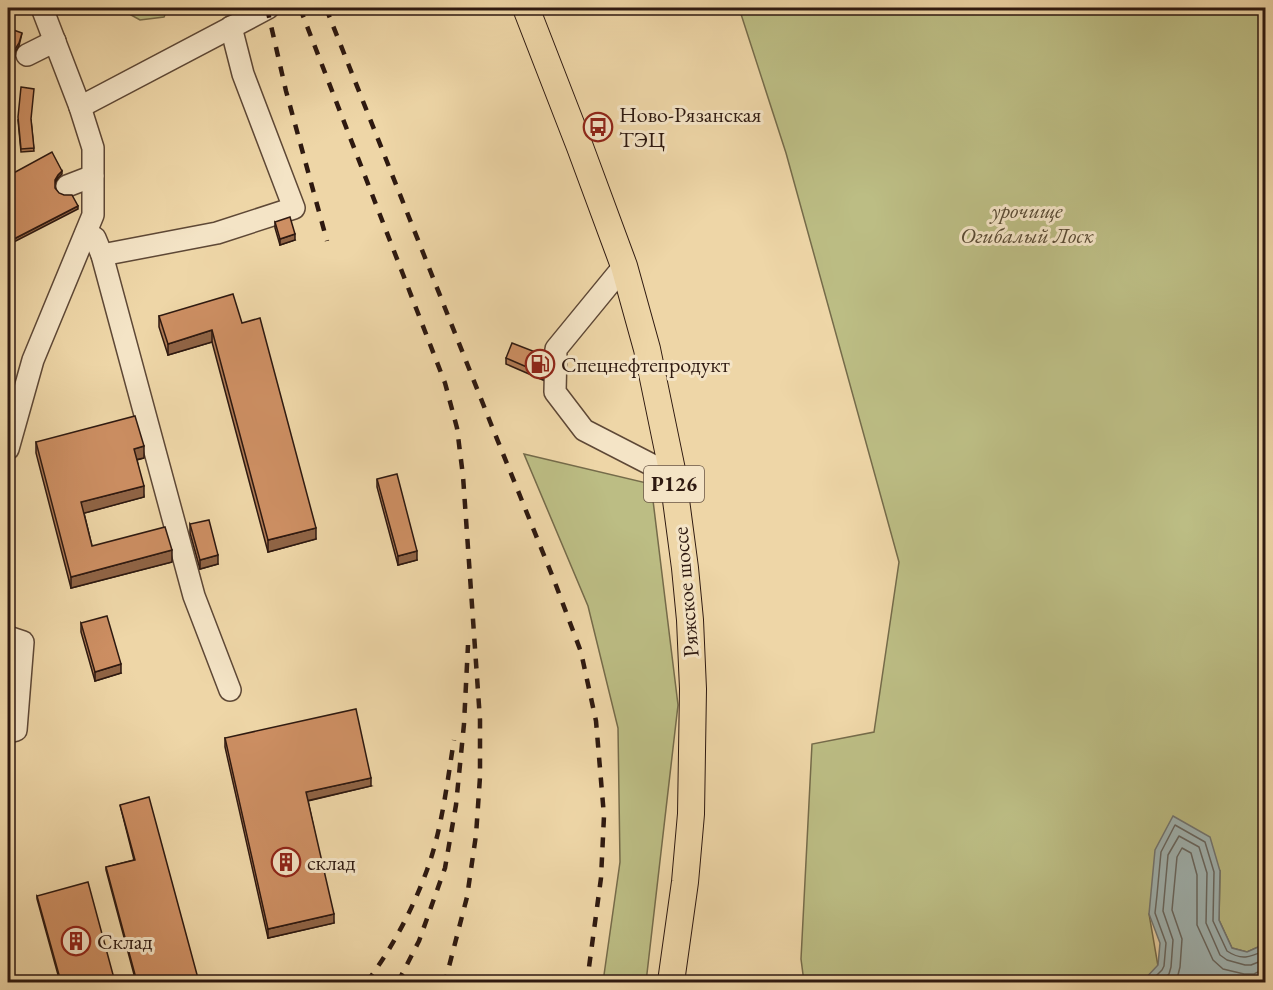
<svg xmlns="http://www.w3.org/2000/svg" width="1273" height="990" font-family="'EB Garamond',serif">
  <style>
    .green { fill: #bcbd84; stroke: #756b4a; stroke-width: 1.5 }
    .water { fill: #a1b6b5; stroke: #737773; stroke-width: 1.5 }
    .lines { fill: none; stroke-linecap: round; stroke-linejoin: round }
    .shore { stroke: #686862; stroke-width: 1.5 }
    .minor-casing { stroke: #5e4836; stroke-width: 24 }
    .major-casing { stroke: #2e1910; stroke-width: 28 }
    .minor { stroke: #f4e4c6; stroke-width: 21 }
    .major { stroke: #eed6a7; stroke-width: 26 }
    .rail { stroke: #2e1910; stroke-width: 4.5; stroke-dasharray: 10 10; stroke-linecap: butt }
    .wall { fill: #b07b55; stroke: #2e1910; stroke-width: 1.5 }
    .shaded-wall { fill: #906445; stroke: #2e1910; stroke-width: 1.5 }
    .building { fill: #cd8f63; stroke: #2e1910; stroke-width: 1.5 }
    .labels { text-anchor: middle; stroke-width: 6; stroke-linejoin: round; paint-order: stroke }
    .shield { fill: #f4e4c6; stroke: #695647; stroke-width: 1.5 }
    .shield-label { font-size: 21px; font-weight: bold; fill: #2e1910 }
    .poi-label { font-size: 22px; fill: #2e1910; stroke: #f4e4c6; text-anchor: start }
    .park-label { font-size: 22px; font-style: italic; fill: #594a33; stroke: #f4e4c6 }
    .street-label { font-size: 22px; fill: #2e1910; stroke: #f4e4c6 }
  </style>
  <rect width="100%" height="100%" fill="#eed6a7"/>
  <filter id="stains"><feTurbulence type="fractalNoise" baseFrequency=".00333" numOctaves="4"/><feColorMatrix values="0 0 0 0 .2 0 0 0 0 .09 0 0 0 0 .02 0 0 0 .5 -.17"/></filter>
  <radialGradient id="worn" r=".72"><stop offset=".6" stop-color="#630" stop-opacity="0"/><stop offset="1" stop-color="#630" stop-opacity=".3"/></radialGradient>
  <g class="green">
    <polygon points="122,8 168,8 164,17 140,20 122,10"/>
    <polygon points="739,8 1265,8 1265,944 1247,952 1232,948 1219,920 1220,871 1149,914 1158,966 1142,982 1092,976 1091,982 804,982 801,959 812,744 874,732 899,562 786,153"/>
    <polygon points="524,454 651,484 678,705 646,982 603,982 620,862 618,728 588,606"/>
  </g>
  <g class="water">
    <polygon points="1173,816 1210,837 1220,871 1219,920 1232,948 1247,952 1265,944 1265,982 1142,982 1158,965 1160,943 1149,914 1155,850"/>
    <polygon points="1092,976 1137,982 1091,982"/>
  </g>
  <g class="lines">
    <g class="shore">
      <path d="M 1150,982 L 1162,970 L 1164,966 L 1166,943 L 1155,913 L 1157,895 L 1161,852 L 1175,825 L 1205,842 L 1214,872 L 1213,921 L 1227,951 C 1242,961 1250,957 1266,950"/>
      <polyline points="1160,982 1169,974 1171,967 1173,940 1163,911 1168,855 1179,836 1199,847 1207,873 1206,923 1220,955 1227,960 1245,965 1251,965 1266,959"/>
      <polyline points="1173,982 1178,975 1180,967 1182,939 1172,910 1177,857 1182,848 1191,853 1197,875 1197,925 1213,960 1223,969 1244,974 1254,974 1266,968"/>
    </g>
    <g class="minor-casing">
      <g id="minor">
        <polyline points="42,8 80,107 268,8"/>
        <polyline points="27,55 55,41"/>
        <polyline points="67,186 93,176"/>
        <polyline points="86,233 95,238 102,255 194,596 230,690"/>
        <polyline points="102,255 217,233 294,208 243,74 231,27"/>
        <polyline points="624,266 556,349 555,392 584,430 654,466 672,470"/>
        <polyline points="8,449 33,360 93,215 93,148 80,107"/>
        <polyline points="8,637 23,642 16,730 8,732"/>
      </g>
    </g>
    <g class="major-casing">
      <polyline id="major" points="526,8 580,147 624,266 647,349 672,470 685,568 690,620 693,689 691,814 685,882 671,982"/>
    </g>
    <use href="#minor" class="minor"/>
    <use href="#major" class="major"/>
    <g class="rail">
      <polyline points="267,8 286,91 327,241"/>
      <polyline points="300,8 445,383 457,428 463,476 480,720 480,777 476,835 467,897 445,982"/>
      <polyline points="326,8 491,424 554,580 581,652 596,721 604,816 601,878 587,982"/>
      <path d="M 367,982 C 392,948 412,911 427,870 C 442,829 447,783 454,740"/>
      <polyline points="398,982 419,941 445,868 456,805 464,724 468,645"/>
    </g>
  </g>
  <g class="wall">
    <polygon points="18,120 31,120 34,151 21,152"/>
    <polygon points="275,222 295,240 280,245 275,228"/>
    <polygon points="159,316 242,323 316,539 268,552 212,342 168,355 159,327"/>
    <polygon points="543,355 543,380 506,364 506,358"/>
    <polygon points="36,442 144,458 137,460 144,497 84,513 92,546 172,562 71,588 36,453"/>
    <polygon points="377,479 417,560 398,565 377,487"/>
    <polygon points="190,524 218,564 200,569 190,533"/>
    <polygon points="81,623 121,673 95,681 81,632"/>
    <polygon points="225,738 371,786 308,801 334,923 268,938 225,747"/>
    <polygon points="120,805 199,982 136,982 106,870 106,867 134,860"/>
    <polygon points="37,896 115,982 60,982 37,899"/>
  </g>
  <g class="shaded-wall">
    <polygon points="22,33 19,46 14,54 14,51"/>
    <polygon points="62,171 62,174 58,178 55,183 55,180 58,175"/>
    <polygon points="78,206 78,209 8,245 8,242"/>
    <polygon points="295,234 295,240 280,245 280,239"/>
    <polygon points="212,330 212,342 168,355 168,344"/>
    <polygon points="144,446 144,458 134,460 134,449"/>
    <polygon points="144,486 144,497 81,514 81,502"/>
    <polygon points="316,528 316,539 268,552 268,540"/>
    <polygon points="172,550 172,562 71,588 71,577"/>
    <polygon points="417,551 417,560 398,565 398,556"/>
    <polygon points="218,555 218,564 200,569 200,560"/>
    <polygon points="121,664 121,673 95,681 95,672"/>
    <polygon points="371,778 371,786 306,801 306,792"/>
    <polygon points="334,914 334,923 268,938 268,929"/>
  </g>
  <g class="building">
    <polygon points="8,28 22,33 19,43 14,51 15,56 8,82"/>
    <polygon points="21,87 34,89 31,119 34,148 21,149 18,117"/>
    <polygon points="52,152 62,171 58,175 55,180 55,188 59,193 64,195 72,195 78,206 8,242 8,176"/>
    <polygon points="290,217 295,234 280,239 275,222"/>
    <polygon points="233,294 242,323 260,318 316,528 268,540 212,330 168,344 159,316"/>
    <polygon points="512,343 543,355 543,374 506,358"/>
    <polygon points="135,416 144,446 134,449 144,486 81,502 92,546 165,527 172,550 71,577 36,442"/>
    <polygon points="397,474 417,551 398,556 377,479"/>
    <polygon points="209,520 218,555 200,560 190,524"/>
    <polygon points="107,616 121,664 95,672 81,623"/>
    <polygon points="356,709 371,778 306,792 334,914 268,929 225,738"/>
    <polygon points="149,797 199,982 137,982 106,867 135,860 120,805"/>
    <polygon points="88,882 115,982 61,982 37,896"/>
  </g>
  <defs>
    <g id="bus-ring" transform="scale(1.5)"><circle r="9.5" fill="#f4e4c6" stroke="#8f2418" stroke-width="1.5"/><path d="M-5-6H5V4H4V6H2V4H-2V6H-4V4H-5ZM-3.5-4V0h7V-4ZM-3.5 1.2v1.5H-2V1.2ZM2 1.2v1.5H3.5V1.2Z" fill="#8f2418"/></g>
    <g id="fuel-ring" transform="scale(1.5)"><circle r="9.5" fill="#f4e4c6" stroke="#8f2418" stroke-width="1.5"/><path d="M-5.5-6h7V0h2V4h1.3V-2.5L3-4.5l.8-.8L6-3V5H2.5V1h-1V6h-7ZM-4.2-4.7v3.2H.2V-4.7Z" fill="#8f2418"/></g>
    <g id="building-ring" transform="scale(1.5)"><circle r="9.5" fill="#f4e4c6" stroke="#8f2418" stroke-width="1.5"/><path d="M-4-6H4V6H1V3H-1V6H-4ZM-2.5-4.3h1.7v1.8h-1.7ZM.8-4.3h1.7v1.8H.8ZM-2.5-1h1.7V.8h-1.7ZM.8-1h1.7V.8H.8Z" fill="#8f2418"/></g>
  </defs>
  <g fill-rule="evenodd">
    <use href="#bus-ring" x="598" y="127"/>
    <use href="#fuel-ring" x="540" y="364"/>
    <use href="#building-ring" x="286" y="862"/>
    <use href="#building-ring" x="76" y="941"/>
  </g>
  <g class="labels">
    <rect class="shield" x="644" y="466" width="60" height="36" rx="4.5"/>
    <g class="shield-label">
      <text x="674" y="491">Р126</text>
    </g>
    <g class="poi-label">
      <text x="619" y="122">Ново-Рязанская<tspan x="619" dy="25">ТЭЦ</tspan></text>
      <text x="561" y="372">Спецнефтепродукт</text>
      <text x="307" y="870">склад</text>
      <text x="97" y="949">Склад</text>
    </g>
    <g class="park-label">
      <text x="1027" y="218">урочище<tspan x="1027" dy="25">Огибалый Лоск</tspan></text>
    </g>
    <g class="street-label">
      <text transform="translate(685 592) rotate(-95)" y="8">Ряжское шоссе</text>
    </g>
  </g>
  <rect width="1273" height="990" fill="none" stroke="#eed6a7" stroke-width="30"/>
  <rect x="9" y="9" width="1255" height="972" fill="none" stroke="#2e1910" stroke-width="3"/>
  <rect x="15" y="15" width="1243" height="960" fill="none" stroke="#2e1910" stroke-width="1.5"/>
  <rect width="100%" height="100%" filter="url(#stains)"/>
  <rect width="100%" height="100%" fill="url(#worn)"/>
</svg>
